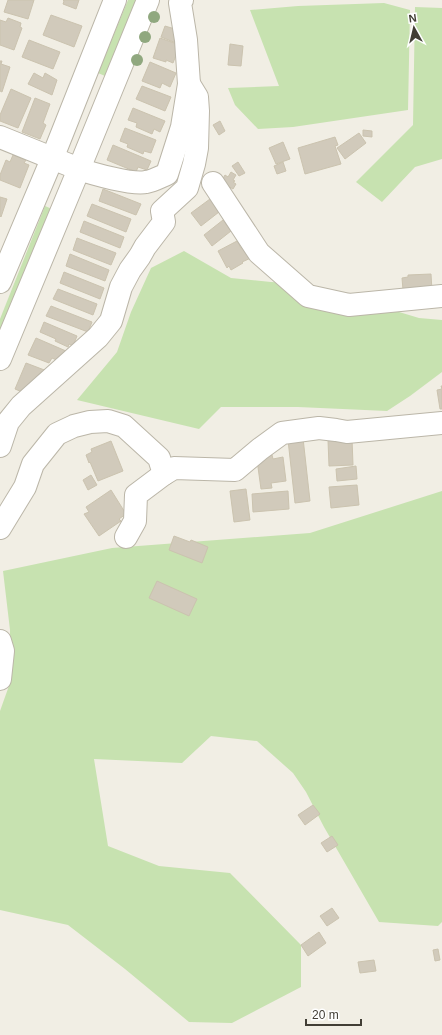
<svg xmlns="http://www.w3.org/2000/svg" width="442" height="1035" font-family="Helvetica,sans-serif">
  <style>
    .green { fill: #c7e2b0 }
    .building { fill: #d1cabb; stroke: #cbc3af }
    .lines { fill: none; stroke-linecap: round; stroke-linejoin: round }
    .minor-casing { stroke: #bbb6a8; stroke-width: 24 }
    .minor { stroke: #fff; stroke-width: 22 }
    .tree { fill: #90a87f }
  </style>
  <rect width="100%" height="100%" fill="#f1eee4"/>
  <g class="green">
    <polygon points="128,0 136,0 105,76 98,73"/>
    <polygon points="384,3 410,10 408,110 293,127 258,129 235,105 228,88 279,86 250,10 298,6"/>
    <polygon points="415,7 442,8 442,159 415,167 382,202 356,182 413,125"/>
    <polygon points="45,206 52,209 0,340 0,319"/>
    <polygon points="184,251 231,278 271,282 306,284 419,318 442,320 442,372 410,396 387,411 298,407 221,407 199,429 77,400 117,352 131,312 151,268"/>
    <polygon points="442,491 442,922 438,926 379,922 324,827 306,792 293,773 257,741 211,736 182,763 94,759 108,846 159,866 230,873 301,945 301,987 232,1023 189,1022 125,969 68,925 0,910 0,711 10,683 10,630 3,571 112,548 310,533"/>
  </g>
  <g class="building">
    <polygon points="8,0 34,0 28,19 4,12"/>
    <polygon points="63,0 79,0 76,9 63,4 64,1"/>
    <polygon points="51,15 82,26 74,47 43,35"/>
    <polygon points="8,18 21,23 20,27 22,28 14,50 0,45 0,20 6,22"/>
    <polygon points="165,26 175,29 176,43 161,37"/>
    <polygon points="160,38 180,45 173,63 166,60 166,62 153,58"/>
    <polygon points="29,40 60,52 53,69 22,57"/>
    <polygon points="230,44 243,46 241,66 228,65"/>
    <polygon points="0,61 2,61 1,64 10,67 2,92 0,91"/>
    <polygon points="150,62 176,73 170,87 162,83 160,88 142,81"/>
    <polygon points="34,73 43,78 45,73 57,80 52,95 28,84"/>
    <polygon points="142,86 171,97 165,111 136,99"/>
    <polygon points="11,89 31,98 18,128 0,121 0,115"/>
    <polygon points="35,98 50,104 43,123 46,125 40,139 22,132"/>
    <polygon points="133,108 165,121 160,132 154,129 152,134 136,127 137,123 128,120"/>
    <polygon points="220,121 225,131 219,135 213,125"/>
    <polygon points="125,128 156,140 151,153 144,151 143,154 127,147 128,144 120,141"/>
    <polygon points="363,130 372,131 372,137 363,136"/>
    <polygon points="359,133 366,143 345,159 337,148"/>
    <polygon points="335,137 338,145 335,146 341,164 305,174 298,148"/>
    <polygon points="283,142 290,159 276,164 269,148"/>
    <polygon points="113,145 151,161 147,170 138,167 136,172 107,160"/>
    <polygon points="13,155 26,160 24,163 29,165 20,188 0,180 0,175 6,160 10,162"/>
    <polygon points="238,162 245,173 239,176 232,166"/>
    <polygon points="283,162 286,171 277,174 274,166"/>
    <polygon points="231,172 236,175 233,180 235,181 233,182 236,184 233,189 221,182 225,175 228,177"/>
    <polygon points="103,189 141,204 136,215 99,201"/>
    <polygon points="0,197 7,199 1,217 0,216"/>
    <polygon points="210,199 219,212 201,226 191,213"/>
    <polygon points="92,204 131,219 126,232 87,216"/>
    <polygon points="223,220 231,231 212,246 204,235"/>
    <polygon points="84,221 124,237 120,248 80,232"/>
    <polygon points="77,238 116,253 111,265 73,250"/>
    <polygon points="237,241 241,248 247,245 253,257 242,262 243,263 231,270 229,266 227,268 218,251"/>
    <polygon points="70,254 109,270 105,281 66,266"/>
    <polygon points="64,272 104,288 100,299 60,283"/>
    <polygon points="431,274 432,291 403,290 402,278 408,277 408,275"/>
    <polygon points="58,289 97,304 93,315 53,299"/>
    <polygon points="51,306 92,322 88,332 46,316"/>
    <polygon points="44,322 77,336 73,346 69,344 68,347 55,341 56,339 40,332"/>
    <polygon points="36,338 66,351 61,362 52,358 49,363 28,355"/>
    <polygon points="26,363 47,371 27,394 15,389"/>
    <polygon points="441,386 442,386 442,409 440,409 437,390 442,389"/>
    <polygon points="303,438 310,501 295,503 288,440"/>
    <polygon points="352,439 353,465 329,466 328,440"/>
    <polygon points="111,441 123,471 98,481 90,462 89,463 86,455 92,452 91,449"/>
    <polygon points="272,455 273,459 283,457 286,481 271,483 272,488 261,489 257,460 260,457"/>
    <polygon points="356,466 357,479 337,481 336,469"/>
    <polygon points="91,475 97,485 88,490 83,480"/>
    <polygon points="357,485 359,505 331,508 329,487"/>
    <polygon points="246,489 250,520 234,522 230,491"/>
    <polygon points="111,490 126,514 119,519 121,521 99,536 84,514 89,512 86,507"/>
    <polygon points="288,491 289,509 253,512 252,494"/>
    <polygon points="174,536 190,542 191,540 208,547 202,563 169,550"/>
    <polygon points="157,581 197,599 189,616 149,598"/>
    <polygon points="313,805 320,814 305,825 298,815"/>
    <polygon points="332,836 338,845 327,852 321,843"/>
    <polygon points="332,908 339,918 327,926 320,916"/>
    <polygon points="319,932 326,943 308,956 301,945"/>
    <polygon points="438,949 440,960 435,961 433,950"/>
    <polygon points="374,960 376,971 360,973 358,962"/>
  </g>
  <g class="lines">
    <g class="minor-casing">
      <g id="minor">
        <path d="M 0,137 L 79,169 C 93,174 133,185 146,182 C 153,181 160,177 167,174 L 182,127 L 189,84 L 186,40 L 180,3 L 182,0"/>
        <polyline points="213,183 259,253 308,296 349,305 442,296"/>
        <polyline points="0,282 52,159 115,0"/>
        <polyline points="0,359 79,169 148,0"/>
        <polyline points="0,446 8,422 21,406 98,337 111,321 121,287 130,270 140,256 145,247 164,222 162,211 187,188 194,164 197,148 198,111 197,97 189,84"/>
        <polyline points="164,474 174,468 235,470 260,449 282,433 319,428 336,430 347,432 442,423"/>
        <polyline points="0,528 25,487 33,464 57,434 74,426 90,422 108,421 124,426 159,458 164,474 136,495 135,521 126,537"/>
        <polyline points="0,641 3,651 0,679"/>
      </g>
    </g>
    <use href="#minor" class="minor"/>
  </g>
  <g class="tree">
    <circle cx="154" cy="17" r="6"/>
    <circle cx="145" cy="37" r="6"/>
    <circle cx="137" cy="60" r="6"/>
  </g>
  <g transform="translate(414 28) rotate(352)" stroke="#ffffff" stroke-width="3" paint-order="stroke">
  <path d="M0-3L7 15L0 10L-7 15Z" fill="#423e35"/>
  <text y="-6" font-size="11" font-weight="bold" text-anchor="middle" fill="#423e35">N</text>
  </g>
  <path d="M306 1019v6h55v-6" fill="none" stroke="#423e35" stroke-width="2"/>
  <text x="312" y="1019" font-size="12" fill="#423e35" stroke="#ffffff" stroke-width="3" paint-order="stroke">20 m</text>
</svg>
